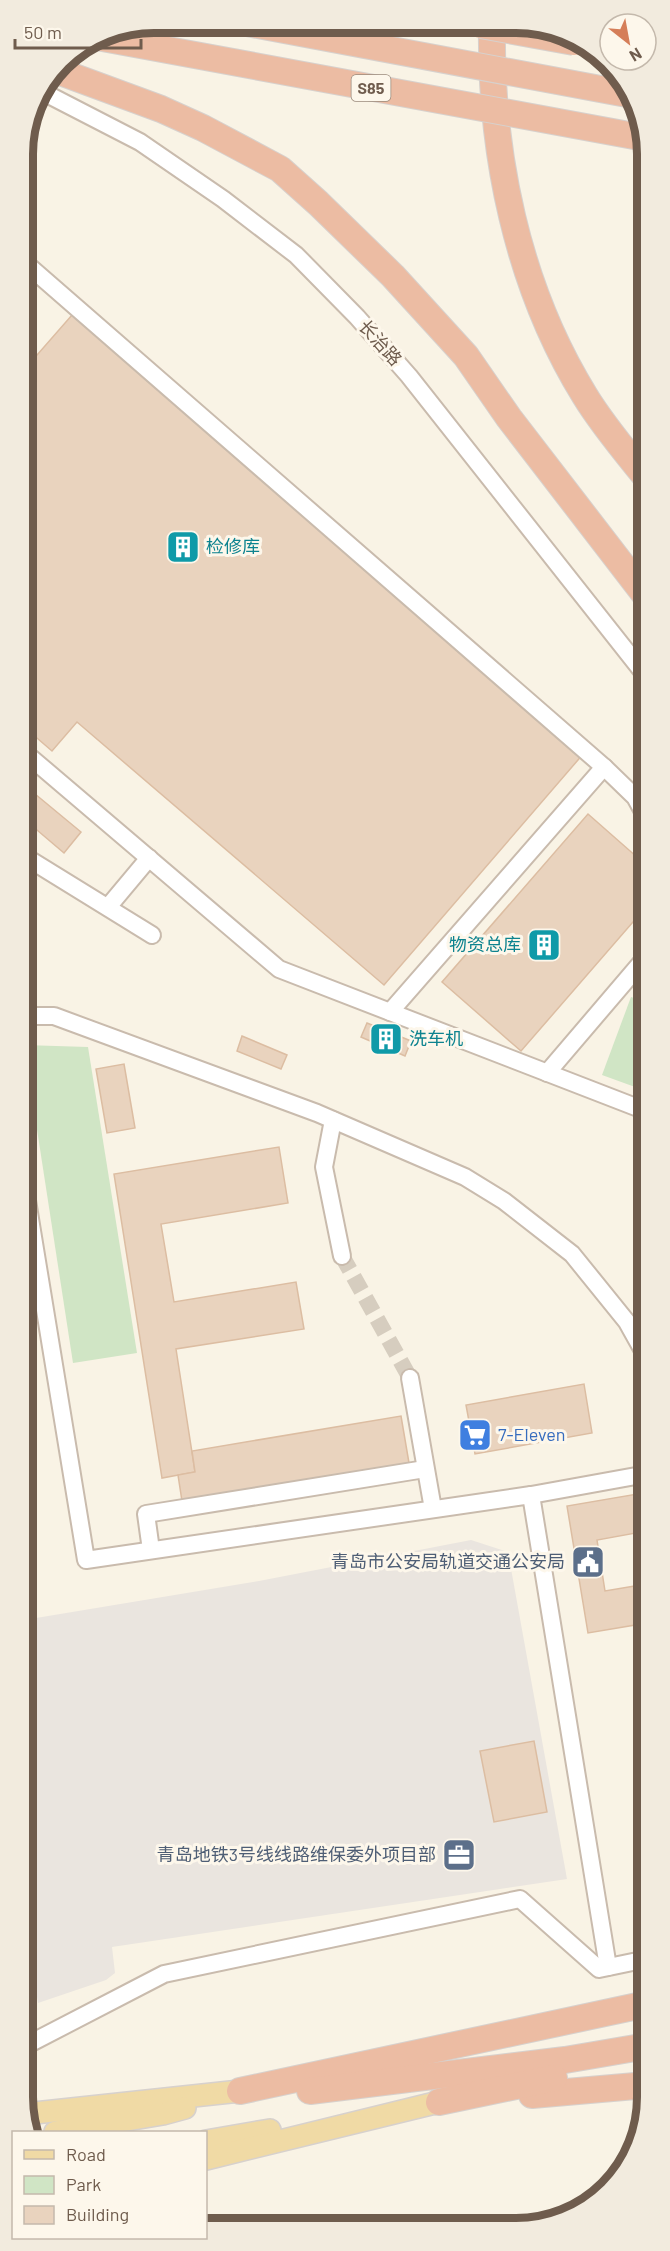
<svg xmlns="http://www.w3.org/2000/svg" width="670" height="2251" font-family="Barlow,'Noto Sans SC',sans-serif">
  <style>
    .industrial { fill: #eae5df }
    .green { fill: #d0e5c5 }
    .building { fill: #e9d3be; stroke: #dcbda2; stroke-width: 1.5 }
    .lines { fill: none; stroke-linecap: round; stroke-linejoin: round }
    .minor-tunnel { stroke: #d6cdbf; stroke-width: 16; stroke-dasharray: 16 8; stroke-linecap: butt }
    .minor-casing { stroke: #c9bbad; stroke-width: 20 }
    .major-casing { stroke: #d7d1cd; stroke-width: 24 }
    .highway-casing { stroke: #d7d1cd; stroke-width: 28 }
    .minor { stroke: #fff; stroke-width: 16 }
    .major { stroke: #f0daa5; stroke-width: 21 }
    .highway { stroke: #ecbca3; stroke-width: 26 }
    .highway-bridge-casing { stroke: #d7d1cd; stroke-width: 28; stroke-linecap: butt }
    .highway-bridge { stroke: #ecbca3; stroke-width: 26 }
    .labels { text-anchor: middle; stroke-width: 6; stroke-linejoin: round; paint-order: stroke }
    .shield { fill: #fdf7eb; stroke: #9a8a7c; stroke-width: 1.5 }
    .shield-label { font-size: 16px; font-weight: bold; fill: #6f5c4d }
    .street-label { font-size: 18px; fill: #6f5c4d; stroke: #fdf7eb }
    .culture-label { font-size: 18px; fill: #0d838f; stroke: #fdf7eb; text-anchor: start }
    .shop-label { font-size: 18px; fill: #366cbe; stroke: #fdf7eb; text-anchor: start }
    .service-label { font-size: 18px; fill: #4e5e75; stroke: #fdf7eb; text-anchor: end }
    .rim { fill: none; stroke: #6f5c4d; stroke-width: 8 }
  </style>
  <rect width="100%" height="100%" fill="#f9f3e5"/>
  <polygon class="industrial" points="471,1540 508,1552 567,1879 112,1947 115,1973 106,1980 38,2003 25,1917 24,1620 259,1581"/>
  <g class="green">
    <polygon points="631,997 646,1002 646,1091 602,1075"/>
    <polygon points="24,1045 88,1047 137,1353 73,1363"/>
  </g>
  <g class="building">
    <polygon points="72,315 584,753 384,985 77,722 52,751 23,726 23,371"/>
    <polygon points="23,784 81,832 64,853 24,819"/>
    <polygon points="588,814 646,865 646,907 521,1051 442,982"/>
    <polygon points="367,1023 411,1041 405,1056 361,1037"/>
    <polygon points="242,1036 287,1055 281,1069 237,1051"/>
    <polygon points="124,1064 135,1128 107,1133 96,1069"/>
    <polygon points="279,1147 288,1203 161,1224 174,1302 296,1282 304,1329 176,1349 195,1472 162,1478 114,1174"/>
    <polygon points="584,1384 592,1433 475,1454 466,1405"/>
    <polygon points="401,1416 409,1463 182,1501 178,1475 195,1472 192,1451"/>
    <polygon points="643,1493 647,1531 597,1540 605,1591 647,1584 647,1623 588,1633 567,1506"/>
    <polygon points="534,1741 547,1812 494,1822 480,1751"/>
  </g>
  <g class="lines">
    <polyline class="minor-tunnel" points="342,1256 410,1378"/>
    <g class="minor-casing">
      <g id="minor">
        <polyline points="41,91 140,142 223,199 296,255 357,317 409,376 646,676"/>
        <polyline points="23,261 604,767 635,797 646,817"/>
        <polyline points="23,751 279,969 646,1111"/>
        <polyline points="24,856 152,935"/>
        <polyline points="108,907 149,858"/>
        <polyline points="390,1012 604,767"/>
        <polyline points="24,1016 54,1016 317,1113 465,1177 504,1201 572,1254 627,1322 646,1356"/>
        <polyline points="547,1073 646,957"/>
        <polyline points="333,1120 324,1167 342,1256"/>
        <polyline points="24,1182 86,1560 531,1495 608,1967"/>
        <polyline points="410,1378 433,1509"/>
        <polyline points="531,1495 647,1474"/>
        <polyline points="151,1550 146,1514 425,1469"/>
        <polyline points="25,2046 164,1974 520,1899 599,1969 647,1959"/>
      </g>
    </g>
    <g class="major-casing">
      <g id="major">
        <polyline points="25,2114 240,2091"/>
        <polyline points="55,2132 163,2114 185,2108"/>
        <polyline points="206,2141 270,2130"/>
        <polyline points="206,2159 439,2102"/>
      </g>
    </g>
    <g class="highway-casing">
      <g id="highway">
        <path d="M 492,25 C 490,152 517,286 585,396 C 602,424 624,450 645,476"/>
        <polyline points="55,70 161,109 203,128 280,169 318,203 393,276 466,356 509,418 646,596"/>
        <polyline points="240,2091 647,2004"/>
        <polyline points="310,2091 565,2060 647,2046"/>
        <polyline points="532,2095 647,2085"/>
        <polyline points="439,2102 554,2078"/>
      </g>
    </g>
    <use href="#minor" class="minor"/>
    <use href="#major" class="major"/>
    <use href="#highway" class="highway"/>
    <g class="highway-bridge-casing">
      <g id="highway-bridge">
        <polyline points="247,23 627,94"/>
        <polyline points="481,25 574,42"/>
        <polyline points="97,37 645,138"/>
      </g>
    </g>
    <use href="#highway-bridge" class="highway-bridge"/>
  </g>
  <defs>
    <g id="building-square" transform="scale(1.725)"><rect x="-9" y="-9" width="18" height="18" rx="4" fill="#0f9aa8" stroke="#fdf7eb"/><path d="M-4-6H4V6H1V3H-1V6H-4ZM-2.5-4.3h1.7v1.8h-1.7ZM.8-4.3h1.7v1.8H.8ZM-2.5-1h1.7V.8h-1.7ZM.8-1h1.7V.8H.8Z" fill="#fff"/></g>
    <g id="supermarket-square" transform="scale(1.725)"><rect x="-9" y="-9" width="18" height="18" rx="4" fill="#3f7fe0" stroke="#fdf7eb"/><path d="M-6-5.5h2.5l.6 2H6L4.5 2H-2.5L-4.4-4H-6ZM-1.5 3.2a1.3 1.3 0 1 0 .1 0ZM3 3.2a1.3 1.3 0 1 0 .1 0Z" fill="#fff"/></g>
    <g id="civic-square" transform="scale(1.725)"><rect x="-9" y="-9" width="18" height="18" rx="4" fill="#5c6f8a" stroke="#fdf7eb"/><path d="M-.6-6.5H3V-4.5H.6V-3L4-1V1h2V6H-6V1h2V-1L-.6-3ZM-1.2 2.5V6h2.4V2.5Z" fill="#fff"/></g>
    <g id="office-square" transform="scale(1.725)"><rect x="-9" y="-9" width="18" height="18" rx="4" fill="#5c6f8a" stroke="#fdf7eb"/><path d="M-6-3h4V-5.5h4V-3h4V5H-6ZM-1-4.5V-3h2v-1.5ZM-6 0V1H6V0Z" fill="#fff"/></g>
  </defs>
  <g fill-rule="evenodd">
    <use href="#building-square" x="183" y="547"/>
    <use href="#building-square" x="544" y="945"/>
    <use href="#building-square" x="386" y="1039"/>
    <use href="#supermarket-square" x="475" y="1435"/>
    <use href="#civic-square" x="588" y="1562"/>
    <use href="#office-square" x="459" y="1855"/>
  </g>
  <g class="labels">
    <rect class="shield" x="351.5" y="75" width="39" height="26" rx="4.5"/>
    <g class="shield-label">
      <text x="371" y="94">S85</text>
    </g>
    <g class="street-label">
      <text transform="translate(380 343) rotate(48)" y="6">长治路</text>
    </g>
    <g class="culture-label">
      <text x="206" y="553">检修库</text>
      <text x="521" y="951" text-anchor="end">物资总库</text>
      <text x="409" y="1045">洗车机</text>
    </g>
    <g class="shop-label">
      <text x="498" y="1441">7-Eleven</text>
    </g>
    <g class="service-label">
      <text x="565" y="1568">青岛市公安局轨道交通公安局</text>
      <text x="436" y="1861">青岛地铁3号线线路维保委外项目部</text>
    </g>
  </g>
  <path d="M0 0H670V2251H0ZM154 33H516A121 121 0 0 1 637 154V2097A121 121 0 0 1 516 2218H154A121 121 0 0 1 33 2097V154A121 121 0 0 1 154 33Z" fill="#f2ebde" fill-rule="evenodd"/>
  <path class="rim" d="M154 33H516A121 121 0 0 1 637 154V2097A121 121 0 0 1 516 2218H154A121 121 0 0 1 33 2097V154A121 121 0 0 1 154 33Z"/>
  <rect x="12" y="2131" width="195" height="108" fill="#fdf7eb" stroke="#c4b9ac" stroke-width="1.5"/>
  <rect x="24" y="2150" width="30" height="9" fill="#f0daa5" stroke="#c4b9ac" stroke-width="1.5"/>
  <text x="66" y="2161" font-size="18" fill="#6f5c4d">Road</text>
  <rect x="24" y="2176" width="30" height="18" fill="#d0e5c5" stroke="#c4b9ac" stroke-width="1.5"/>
  <text x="66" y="2191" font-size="18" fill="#6f5c4d">Park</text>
  <rect x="24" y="2206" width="30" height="18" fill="#e9d3be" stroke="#c4b9ac" stroke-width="1.5"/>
  <text x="66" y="2221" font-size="18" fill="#6f5c4d">Building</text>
  <g transform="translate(628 42) rotate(149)"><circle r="28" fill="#fdf7eb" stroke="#c4b9ac" stroke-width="1.5"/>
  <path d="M0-4.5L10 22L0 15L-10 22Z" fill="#d57e58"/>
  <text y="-9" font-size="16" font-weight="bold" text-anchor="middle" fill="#6f5c4d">N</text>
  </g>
  <path d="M15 39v9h126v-9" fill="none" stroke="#6f5c4d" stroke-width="3"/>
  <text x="24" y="39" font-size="18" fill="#6f5c4d" stroke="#fdf7eb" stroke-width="4.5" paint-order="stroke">50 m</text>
</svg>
